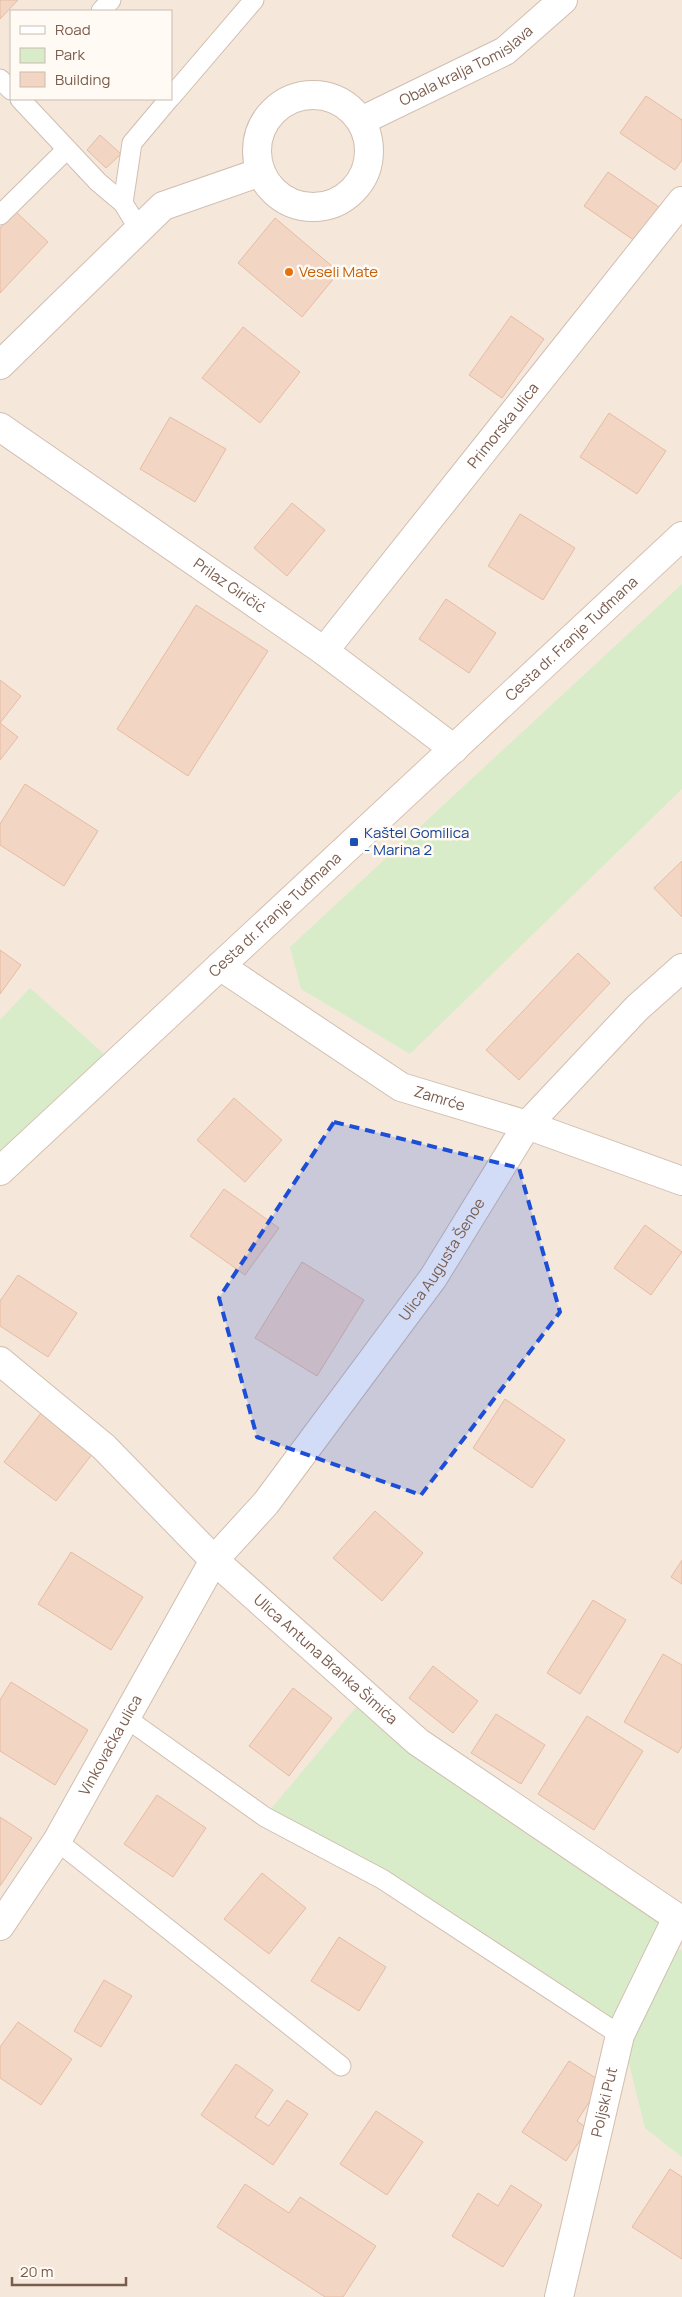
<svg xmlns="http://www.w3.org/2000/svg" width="682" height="2297" font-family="Manrope,sans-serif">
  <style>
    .residential { fill: #f5e8da; fill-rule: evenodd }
    .green { fill: #d8ecc9 }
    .building { fill: #f3d5c3; stroke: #e6bba3 }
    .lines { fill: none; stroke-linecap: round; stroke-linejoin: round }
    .lane-casing { stroke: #d1beb0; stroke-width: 21 }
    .street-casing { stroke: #d1beb0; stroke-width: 30 }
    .secondary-casing { stroke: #d6c0b0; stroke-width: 30 }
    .lane { stroke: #fff; stroke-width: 19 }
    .street { stroke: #fff; stroke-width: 28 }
    .secondary { stroke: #fff; stroke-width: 28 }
    .marked { fill: #1d4ed8; fill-opacity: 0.2; stroke: #1d4ed8; stroke-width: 4; stroke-dasharray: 10 6; stroke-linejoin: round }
    .food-dot { fill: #e8710a; stroke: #fffaf3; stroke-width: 2 }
    .transit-dot { fill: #1a4fb4; stroke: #fffaf3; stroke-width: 2 }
    .labels { text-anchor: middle; stroke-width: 5; stroke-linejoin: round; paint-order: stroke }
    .street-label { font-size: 15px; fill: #7a5c4d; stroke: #fffaf3 }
    .food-label { font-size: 15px; fill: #c56008; stroke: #fffaf3; text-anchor: start }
    .transit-label { font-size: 15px; fill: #164399; stroke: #fffaf3; text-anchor: start }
  </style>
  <rect width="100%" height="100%" fill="#fdf6ec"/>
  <path class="residential" d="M 0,0 L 682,0 L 682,2297 L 0,2297 ZM 11,11 L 171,11 L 171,99 L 11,99 Z"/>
  <g class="green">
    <polygon points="682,584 682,789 410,1054 301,989 290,947"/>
    <polygon points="30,988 104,1054 0,1159 0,1020"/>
    <polygon points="358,1705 663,1920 614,2019 270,1810"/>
    <polygon points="675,1947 682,1951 682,2157 645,2128 625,2047"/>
  </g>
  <g class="building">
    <polygon points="0,0 18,0 0,19"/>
    <polygon points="646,96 682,120 682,160 675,170 620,133"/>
    <polygon points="100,135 121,154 106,168 87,150"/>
    <polygon points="608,172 662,209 638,243 584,206"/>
    <polygon points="16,212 48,242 0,293 0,228"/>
    <polygon points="275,218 339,272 302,317 238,263"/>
    <polygon points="511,316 544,339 502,398 469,375"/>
    <polygon points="243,327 300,372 260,423 202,378"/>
    <polygon points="609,413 666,451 637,494 580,457"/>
    <polygon points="170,417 226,449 195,502 140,469"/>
    <polygon points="292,503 325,530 287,576 254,548"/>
    <polygon points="520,514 575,548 543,600 488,566"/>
    <polygon points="446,599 496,633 469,673 419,639"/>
    <polygon points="196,605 268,651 188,776 117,729"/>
    <polygon points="0,680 21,696 0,723 18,737 0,760"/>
    <polygon points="25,784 98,831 64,886 0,845 0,824"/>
    <polygon points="682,861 682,917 654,888"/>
    <polygon points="0,950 21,965 0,994"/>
    <polygon points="578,953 610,983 519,1080 486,1050"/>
    <polygon points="234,1098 282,1140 245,1182 197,1140"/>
    <polygon points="224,1189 279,1228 245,1275 190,1236"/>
    <polygon points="645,1225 682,1252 651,1295 614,1268"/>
    <polygon points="302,1262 364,1300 317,1376 255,1338"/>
    <polygon points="18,1275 77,1313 48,1357 0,1326 0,1301"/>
    <polygon points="505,1399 565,1440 532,1488 473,1448"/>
    <polygon points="41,1413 93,1453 56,1501 4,1462"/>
    <polygon points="375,1511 423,1553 382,1601 333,1558"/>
    <polygon points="71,1552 143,1597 111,1650 38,1604"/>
    <polygon points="682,1560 682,1584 671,1577"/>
    <polygon points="593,1600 626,1620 580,1694 547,1673"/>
    <polygon points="663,1654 682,1665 682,1746 678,1753 624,1722"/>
    <polygon points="433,1666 478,1701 453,1733 409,1698"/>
    <polygon points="11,1682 88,1730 55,1785 0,1751 0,1700"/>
    <polygon points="293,1688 332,1718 289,1776 249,1746"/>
    <polygon points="496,1714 545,1745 521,1784 471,1753"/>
    <polygon points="587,1716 643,1751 594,1830 538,1794"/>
    <polygon points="157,1795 206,1828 173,1877 124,1844"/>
    <polygon points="0,1817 32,1838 0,1886"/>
    <polygon points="262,1873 306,1908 269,1954 224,1919"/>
    <polygon points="339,1937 386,1967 359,2011 311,1981"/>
    <polygon points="104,1980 132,1996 101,2047 74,2031"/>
    <polygon points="18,2022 72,2059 41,2105 0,2078 0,2047"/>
    <polygon points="569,2061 602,2082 577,2121 588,2129 566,2161 522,2132"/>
    <polygon points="236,2064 273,2090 255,2117 269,2126 287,2100 308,2114 273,2165 201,2115"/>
    <polygon points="376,2111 423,2142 387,2195 340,2164"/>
    <polygon points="670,2169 682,2177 682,2259 632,2227"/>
    <polygon points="245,2184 289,2213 300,2197 376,2246 343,2297 325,2297 217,2227"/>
    <polygon points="511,2185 542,2205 503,2267 452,2236 478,2193 498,2206"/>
  </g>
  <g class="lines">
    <g class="lane-casing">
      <g id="lane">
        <polyline points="101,11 111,0"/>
        <polyline points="0,79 11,90"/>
        <polyline points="171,97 254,0"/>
        <polyline points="20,99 98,182 123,203 139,229"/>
        <polyline points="123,203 132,143 169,99"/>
        <polyline points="0,215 67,149"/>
        <polyline points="126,1718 265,1817 382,1879 620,2035"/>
        <polyline points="57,1841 341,2066"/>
      </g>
    </g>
    <g class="street-casing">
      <g id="street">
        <circle cx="313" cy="151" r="56"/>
        <path id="s1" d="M 361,121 L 505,51 L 563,0"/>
        <polyline points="0,365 163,206 261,172"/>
        <path id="s2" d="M 0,427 L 324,651 L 454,749"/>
        <path id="s3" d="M 324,651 L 682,201"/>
        <path id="s4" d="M 220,966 L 401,1087 L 527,1125 L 682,1181"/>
        <path id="s5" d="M 0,1361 L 104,1447 L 214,1560 L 418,1742 L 682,1921"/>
        <path id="s6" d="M 0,1926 L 57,1841 L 214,1560 L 266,1503 L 433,1278 L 527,1125 L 637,1008 L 682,968"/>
        <path id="s7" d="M 559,2297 L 620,2035 L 677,1918"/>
      </g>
    </g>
    <g class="secondary-casing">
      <g id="secondary">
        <path id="s8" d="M 0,1171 L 682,536"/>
      </g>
    </g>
    <use href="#lane" class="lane"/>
    <use href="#street" class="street"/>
    <use href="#secondary" class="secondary"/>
  </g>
  <path class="marked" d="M 334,1122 L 519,1168 L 560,1312 L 421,1495 L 257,1437 L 219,1298 Z"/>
  <circle class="food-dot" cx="289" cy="272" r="5"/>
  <rect class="transit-dot" x="349" y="837" width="10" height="10" rx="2.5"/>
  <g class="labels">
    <g class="street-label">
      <text dy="5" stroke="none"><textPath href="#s1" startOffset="119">Obala kralja Tomislava</textPath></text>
      <text dy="5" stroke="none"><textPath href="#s3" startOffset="288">Primorska ulica</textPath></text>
      <text dy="5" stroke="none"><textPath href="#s2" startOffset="279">Prilaz Giričić</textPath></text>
      <text dy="5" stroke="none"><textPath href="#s8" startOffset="781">Cesta dr. Franje Tuđmana</textPath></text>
      <text dy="5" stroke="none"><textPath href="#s8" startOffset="376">Cesta dr. Franje Tuđmana</textPath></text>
      <text dy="5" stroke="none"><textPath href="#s4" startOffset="258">Zamrće</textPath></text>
      <text dy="5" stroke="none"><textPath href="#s6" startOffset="802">Ulica Augusta Šenoe</textPath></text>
      <text dy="5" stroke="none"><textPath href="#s5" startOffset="442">Ulica Antuna Branka Šimića</textPath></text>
      <text dy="5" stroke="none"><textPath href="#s6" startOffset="212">Vinkovačka ulica</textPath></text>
      <text dy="5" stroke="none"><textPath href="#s7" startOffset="200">Poljski Put</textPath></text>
    </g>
    <g class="food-label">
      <text x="299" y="277">Veseli Mate</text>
    </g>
    <g class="transit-label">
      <text x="364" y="838">Kaštel Gomilica<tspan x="364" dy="17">- Marina 2</tspan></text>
    </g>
  </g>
  <rect x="10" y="10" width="162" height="90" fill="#fffaf3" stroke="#cabbb1"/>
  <rect x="20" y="26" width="25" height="8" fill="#ffffff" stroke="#cabbb1"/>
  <text x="55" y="35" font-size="15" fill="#7a5c4d">Road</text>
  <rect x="20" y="48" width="25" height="15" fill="#d8ecc9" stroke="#cabbb1"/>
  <text x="55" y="60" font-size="15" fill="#7a5c4d">Park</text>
  <rect x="20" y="72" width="25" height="15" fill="#f3d5c3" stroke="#cabbb1"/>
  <text x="55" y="85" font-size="15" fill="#7a5c4d">Building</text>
  <path d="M12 2277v8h114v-8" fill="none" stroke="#7a5c4d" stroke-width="2.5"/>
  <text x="20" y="2277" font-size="15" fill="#7a5c4d" stroke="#fffaf3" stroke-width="4" paint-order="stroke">20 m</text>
</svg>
